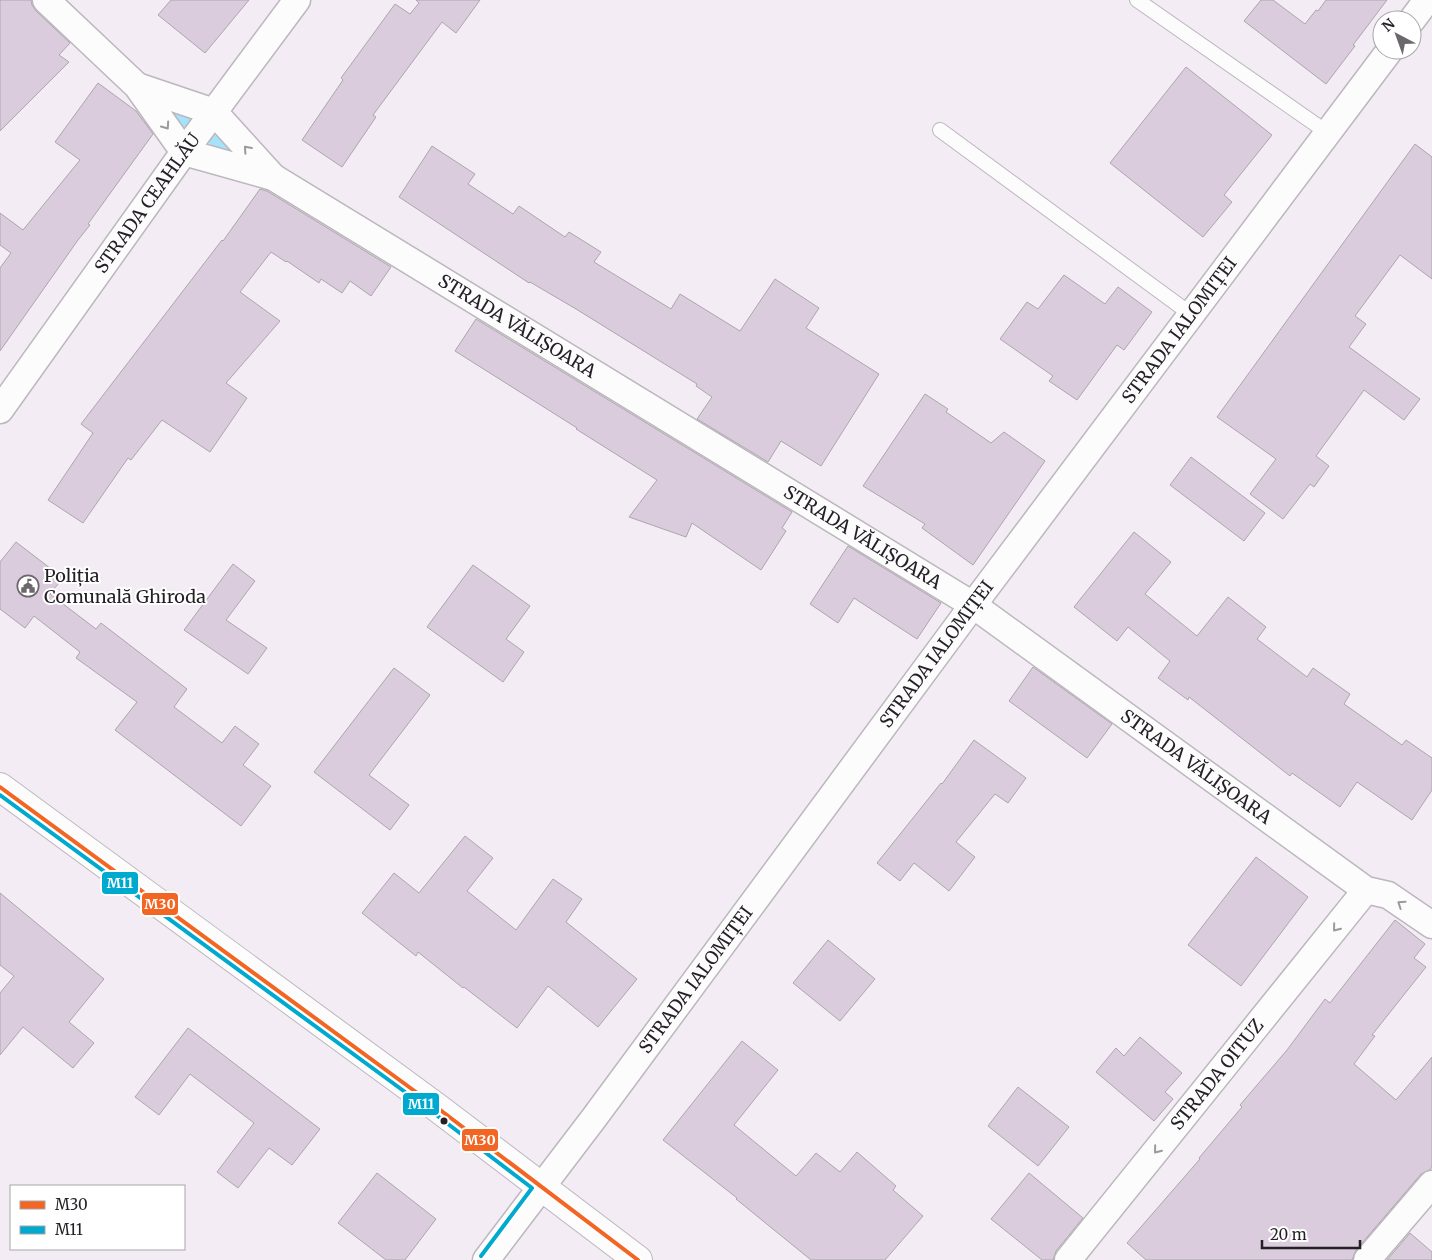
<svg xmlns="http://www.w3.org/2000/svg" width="1432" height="1260" font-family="Merriweather,serif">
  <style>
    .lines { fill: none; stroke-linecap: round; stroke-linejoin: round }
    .stream { stroke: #a4e3fc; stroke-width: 10 }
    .building { fill: #dacbdd; stroke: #aba6ac }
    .service-casing { stroke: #bbb7bc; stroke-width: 16 }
    .minor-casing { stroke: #bbb7bc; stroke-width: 29 }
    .tertiary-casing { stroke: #bbb7bc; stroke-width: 30 }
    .service { stroke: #fdfcfd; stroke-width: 14 }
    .minor { stroke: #fdfcfd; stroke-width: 26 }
    .tertiary { stroke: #fdfcfd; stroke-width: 28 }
    .bus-1-casing { stroke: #fff; stroke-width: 8 }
    .bus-2-casing { stroke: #fff; stroke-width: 8 }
    .bus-1 { stroke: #f26522; stroke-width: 4 }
    .bus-2 { stroke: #00a9ce; stroke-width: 4 }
    .oneway { stroke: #9b999c }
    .bus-dot { fill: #231f25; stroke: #fff; stroke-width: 2 }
    .labels { text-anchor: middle; stroke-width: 4; stroke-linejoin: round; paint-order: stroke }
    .street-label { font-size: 18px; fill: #231f25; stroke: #fff }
    .poi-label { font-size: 18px; fill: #231f25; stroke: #fff; text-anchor: start }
    .line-badge { stroke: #fff; stroke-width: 2 }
    .badge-label { font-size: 14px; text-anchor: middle; font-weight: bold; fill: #fff }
  </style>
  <rect width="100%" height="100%" fill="#f3ecf4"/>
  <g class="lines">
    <polyline class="stream" points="160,104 240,158"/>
  </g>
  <g class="building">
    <polygon points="0,0 31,0 32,5 36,11 70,43 59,55 69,62 0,131"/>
    <polygon points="171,0 249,0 205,53 158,15"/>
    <polygon points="416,0 480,0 456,33 442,22 373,115 376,117 342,167 302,140 343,80 341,78 395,4 410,14 419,3"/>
    <polygon points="1261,0 1273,0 1305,24 1316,10 1318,11 1326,0 1387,0 1353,45 1355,46 1326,84 1244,21"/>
    <polygon points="1186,67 1272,135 1224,195 1232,202 1203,237 1110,163"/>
    <polygon points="98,83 136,111 153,134 88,224 90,225 78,240 0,351 0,268 11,253 0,245 0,213 23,230 80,160 55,142"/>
    <polygon points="1415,144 1432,157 1432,279 1400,255 1355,316 1366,324 1349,347 1420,399 1404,420 1364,390 1316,456 1329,466 1314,487 1310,484 1283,519 1250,494 1276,459 1217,417"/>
    <polygon points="432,146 475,174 468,184 513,214 519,206 565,237 569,232 601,252 594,262 671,309 680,294 740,331 775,279 819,308 806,328 879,374 821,466 781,441 768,462 697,419 712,397 696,386 697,384 576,309 530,282 529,283 399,197"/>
    <polygon points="260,189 267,191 391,267 371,296 350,281 342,293 321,279 319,283 287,261 286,262 271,252 240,292 280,321 226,383 247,398 210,452 162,420 131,460 128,458 83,523 48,500 93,433 81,424 222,240 223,241"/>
    <polygon points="1064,275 1105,304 1118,287 1152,312 1124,350 1117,345 1077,400 1049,381 1053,376 1000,339 1027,302 1038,309"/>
    <polygon points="476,319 792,512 782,528 786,531 761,570 692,523 686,537 629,517 657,480 576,429 577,428 455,351"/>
    <polygon points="925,394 948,409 946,412 991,443 1004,432 1045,461 973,565 922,528 925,524 863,486"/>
    <polygon points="1191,457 1265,513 1244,541 1170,485"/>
    <polygon points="1134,532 1171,562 1145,594 1197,636 1228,597 1266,627 1257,639 1307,677 1313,668 1350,694 1344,704 1402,745 1406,740 1432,758 1432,790 1412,820 1357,782 1340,807 1292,773 1290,776 1189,697 1188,700 1158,678 1170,661 1128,627 1117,641 1074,607"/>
    <polygon points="16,542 63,578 50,594 96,629 101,623 187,689 174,707 222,743 235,726 259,744 243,765 271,786 241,826 115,730 137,702 76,658 80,652 34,616 25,628 0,609 0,562"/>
    <polygon points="848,546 941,603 917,639 854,598 838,623 810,604"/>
    <polygon points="233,564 255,581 226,620 267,648 248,674 184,630"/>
    <polygon points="473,565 530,606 506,639 524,652 503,682 427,627"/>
    <polygon points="1033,667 1112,724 1087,758 1009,701"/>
    <polygon points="394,668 430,695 369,775 409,805 390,830 314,772"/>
    <polygon points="974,740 1026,778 1008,803 995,794 956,842 975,857 949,891 914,863 900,881 877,863 941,783 942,784"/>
    <polygon points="465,836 493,858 467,891 516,930 553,879 582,899 566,922 637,979 598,1027 548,986 517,1028 464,987 463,988 418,952 416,956 362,913 394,873 419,893"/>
    <polygon points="1256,857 1308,897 1241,986 1188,945"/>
    <polygon points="0,893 104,979 69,1022 94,1043 73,1068 23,1027 0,1055 0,993 14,976 0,965"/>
    <polygon points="1395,920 1425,944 1414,958 1426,967 1372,1035 1375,1036 1354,1064 1396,1100 1432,1057 1432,1167 1430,1170 1421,1174 1356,1250 1352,1260 1146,1260 1127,1243 1200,1159 1199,1158 1242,1107 1240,1105 1287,1050 1325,999 1330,1003"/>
    <polygon points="828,940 875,979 840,1021 793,983"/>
    <polygon points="188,1028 320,1129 292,1165 269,1148 238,1188 217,1172 254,1123 190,1074 159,1115 135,1097"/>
    <polygon points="1140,1037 1182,1073 1165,1092 1173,1099 1154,1121 1096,1072 1116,1048 1124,1056"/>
    <polygon points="742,1041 778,1070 734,1125 796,1176 816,1153 840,1172 857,1152 896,1186 893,1190 923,1216 885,1260 811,1260 736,1199 737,1198 663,1140"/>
    <polygon points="1018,1087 1069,1127 1038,1166 988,1126"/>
    <polygon points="377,1173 436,1219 405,1260 386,1260 338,1223"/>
    <polygon points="1029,1173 1083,1218 1056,1251 1053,1260 1042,1260 991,1219"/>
    <polygon points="1410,1233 1432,1252 1432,1260 1387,1260"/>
  </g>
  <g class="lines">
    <g class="service-casing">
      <g id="service">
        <polyline points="1137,0 1328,133"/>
        <polyline points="940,130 1192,315"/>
      </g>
    </g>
    <g class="minor-casing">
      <g id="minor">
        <polyline points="46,0 137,86 184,152 273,177 214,112 137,86"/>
        <polyline points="1412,20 1427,0"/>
        <path id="s1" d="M 273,177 L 973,605 L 1366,890 L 1388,895 L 1432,925"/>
        <path id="s2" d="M 0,410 L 184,152 L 297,0"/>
        <path id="s3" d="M 486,1260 L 594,1118 L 973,605 L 1390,50"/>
        <path id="s4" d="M 1068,1260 L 1366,890"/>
        <polyline points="1367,1260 1432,1184"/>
      </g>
    </g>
    <g class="tertiary-casing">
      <polyline id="tertiary" points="0,787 435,1106 638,1260"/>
    </g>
    <use href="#service" class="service"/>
    <use href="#minor" class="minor"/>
    <use href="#tertiary" class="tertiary"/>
    <g class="bus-1-casing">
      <polyline id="bus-1" points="0,787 435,1106 638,1260"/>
    </g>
    <g class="bus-2-casing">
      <polyline id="bus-2" points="0,795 431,1111 532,1188 481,1256"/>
    </g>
    <use href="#bus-1" class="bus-1"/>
    <use href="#bus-2" class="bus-2"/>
  </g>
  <defs><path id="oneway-chevron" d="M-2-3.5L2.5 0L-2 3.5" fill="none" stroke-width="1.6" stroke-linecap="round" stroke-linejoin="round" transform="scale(1.25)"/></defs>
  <g class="oneway">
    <use href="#oneway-chevron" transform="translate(166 126) rotate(55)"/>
    <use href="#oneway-chevron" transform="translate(247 149) rotate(-132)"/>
    <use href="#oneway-chevron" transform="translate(1401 904) rotate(-146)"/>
    <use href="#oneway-chevron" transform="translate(1336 928) rotate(129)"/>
    <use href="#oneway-chevron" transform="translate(1157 1150) rotate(129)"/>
  </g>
  <defs>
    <g id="civic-ring" transform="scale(1.125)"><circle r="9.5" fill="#fff" stroke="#6c676d" stroke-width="1.5"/><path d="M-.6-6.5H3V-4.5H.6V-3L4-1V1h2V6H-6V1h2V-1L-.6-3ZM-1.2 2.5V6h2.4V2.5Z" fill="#6c676d"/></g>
  </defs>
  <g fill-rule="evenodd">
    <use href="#civic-ring" x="28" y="586"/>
  </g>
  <circle class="bus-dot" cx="444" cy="1121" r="4.5"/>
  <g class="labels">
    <g class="street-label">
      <text dy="6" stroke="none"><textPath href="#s2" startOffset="254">STRADA CEAHLĂU</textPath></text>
      <text dy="6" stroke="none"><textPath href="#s1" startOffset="286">STRADA VĂLIȘOARA</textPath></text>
      <text dy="6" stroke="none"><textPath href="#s3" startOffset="1160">STRADA IALOMIȚEI</textPath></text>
      <text dy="6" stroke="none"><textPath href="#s1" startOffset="691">STRADA VĂLIȘOARA</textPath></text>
      <text dy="6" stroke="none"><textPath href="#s3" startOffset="755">STRADA IALOMIȚEI</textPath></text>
      <text dy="6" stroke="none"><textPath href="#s1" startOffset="1096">STRADA VĂLIȘOARA</textPath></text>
      <text dy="6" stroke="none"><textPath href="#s3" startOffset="350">STRADA IALOMIȚEI</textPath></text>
      <text dy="6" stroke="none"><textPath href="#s4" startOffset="238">STRADA OITUZ</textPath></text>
    </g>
    <g class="poi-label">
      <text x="44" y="582">Poliția<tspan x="44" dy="21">Comunală Ghiroda</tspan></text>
    </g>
  </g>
  <g class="line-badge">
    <rect x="101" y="871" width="38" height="24" rx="5" fill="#00a9ce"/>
    <rect x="141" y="892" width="38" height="24" rx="5" fill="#f26522"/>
    <rect x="402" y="1092" width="38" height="24" rx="5" fill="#00a9ce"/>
    <rect x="461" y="1128" width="38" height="24" rx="5" fill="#f26522"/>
  </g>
  <g class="badge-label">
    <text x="120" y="888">M11</text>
    <text x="160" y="909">M30</text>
    <text x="421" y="1109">M11</text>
    <text x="480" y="1145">M30</text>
  </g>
  <rect x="10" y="1185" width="175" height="65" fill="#ffffff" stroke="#a7a5a8"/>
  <rect x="20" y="1201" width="25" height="8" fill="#f26522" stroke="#a7a5a8"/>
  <text x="55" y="1210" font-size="15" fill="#231f25">M30</text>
  <rect x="20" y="1226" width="25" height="8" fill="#00a9ce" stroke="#a7a5a8"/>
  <text x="55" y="1235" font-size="15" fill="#231f25">M11</text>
  <g transform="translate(1397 35) rotate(319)"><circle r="24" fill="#ffffff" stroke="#a7a5a8"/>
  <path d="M0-4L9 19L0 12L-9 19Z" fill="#6c676d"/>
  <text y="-8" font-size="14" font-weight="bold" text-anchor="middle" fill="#231f25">N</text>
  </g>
  <path d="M1262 1240v8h98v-8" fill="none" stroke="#231f25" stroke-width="2.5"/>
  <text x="1270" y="1240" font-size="15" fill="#231f25" stroke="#ffffff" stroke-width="4" paint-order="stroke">20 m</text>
</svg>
